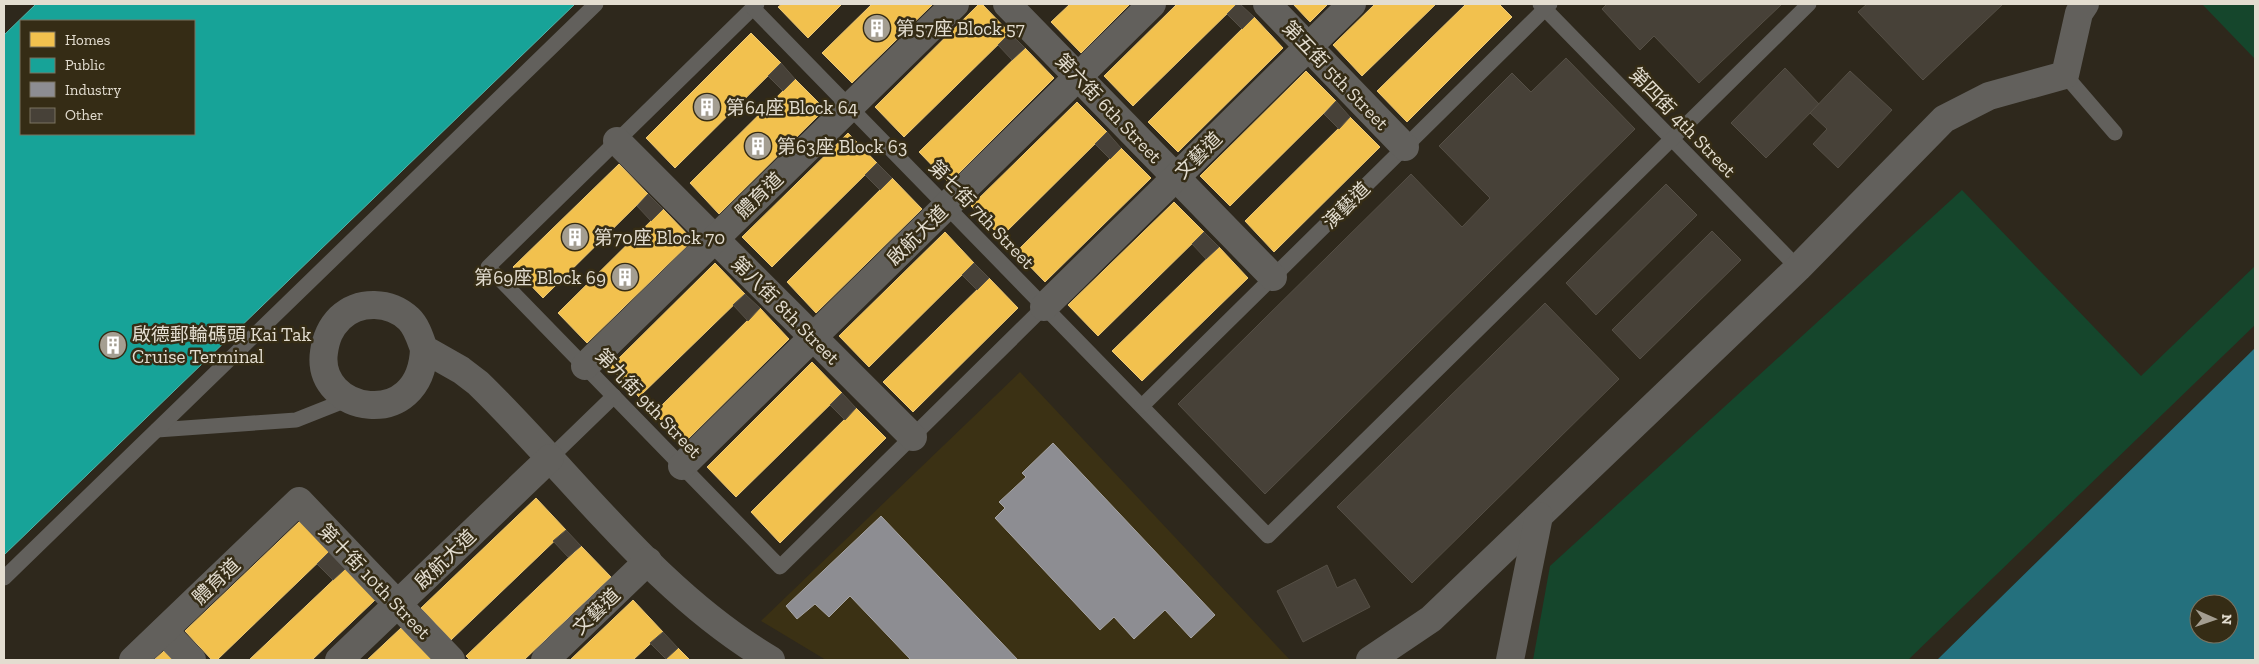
<svg xmlns="http://www.w3.org/2000/svg" width="2259" height="664" font-family="'Zilla Slab','Noto Sans TC',serif">
  <style>
    .built { fill: #3b3114 }
    .green { fill: #15462c }
    .water { fill: #24707d; fill-rule: evenodd }
    .homes { fill: #f2c14e; stroke: #eec975 }
    .public { fill: #17a398; stroke: #54b4a9; fill-rule: evenodd }
    .industry { fill: #8d8d92; stroke: #a7a5a5 }
    .building { fill: #474138; stroke: #554f45 }
    .lines { fill: none; stroke-linecap: round; stroke-linejoin: round }
    .lane { stroke: #62605c; stroke-width: 15 }
    .street { stroke: #62605c; stroke-width: 28 }
    .labels { text-anchor: middle; stroke-width: 5; stroke-linejoin: round; paint-order: stroke }
    .poi-label { font-size: 19px; fill: #e3ddd0; stroke: #352c15; text-anchor: start }
    .street-label { font-size: 19px; fill: #e3ddd0; stroke: #352c15 }
  </style>
  <rect width="100%" height="100%" fill="#2e281c"/>
  <polygon class="built" points="1020,372 1290,660 826,660 761,621"/>
  <g class="green">
    <polygon points="2202,4 2255,4 2255,59"/>
    <polygon points="1962,190 2141,376 2255,266 2255,325 1908,660 1533,660 1550,566"/>
  </g>
  <path class="water" d="M 2255,348 L 2255,660 L 1937,660 ZM 2199,604 L 2229,604 L 2229,634 L 2199,634 Z"/>
  <g class="homes">
    <polygon points="782,4 842,4 808,38 778,7"/>
    <polygon points="872,4 933,4 852,83 822,53"/>
    <polygon points="979,4 982,4 1010,33 904,137 875,107"/>
    <polygon points="1070,4 1130,4 1081,53 1051,22"/>
    <polygon points="1177,4 1237,4 1133,106 1104,76"/>
    <polygon points="1293,4 1328,4 1310,22"/>
    <polygon points="1375,4 1436,4 1362,76 1333,45"/>
    <polygon points="1466,4 1499,4 1512,17 1407,122 1377,91"/>
    <polygon points="1254,17 1283,48 1178,152 1148,122"/>
    <polygon points="751,33 781,63 675,168 646,138"/>
    <polygon points="1025,48 1054,78 949,183 919,152"/>
    <polygon points="1306,71 1336,101 1230,206 1200,176"/>
    <polygon points="795,79 825,109 719,214 690,183"/>
    <polygon points="1077,102 1107,132 1001,237 971,206"/>
    <polygon points="1350,117 1380,147 1274,252 1245,221"/>
    <polygon points="848,133 877,163 772,267 742,237"/>
    <polygon points="1121,148 1151,178 1045,282 1016,252"/>
    <polygon points="619,164 648,194 543,298 513,267"/>
    <polygon points="892,178 922,209 816,313 787,282"/>
    <polygon points="1174,202 1204,232 1098,336 1068,305"/>
    <polygon points="663,209 693,240 587,343 558,313"/>
    <polygon points="945,232 974,263 869,367 839,336"/>
    <polygon points="1219,247 1248,278 1142,381 1112,351"/>
    <polygon points="715,263 745,294 639,397 610,367"/>
    <polygon points="989,278 1018,308 913,412 883,382"/>
    <polygon points="760,308 789,339 684,443 654,413"/>
    <polygon points="812,362 842,393 736,497 707,467"/>
    <polygon points="856,408 886,438 780,543 751,512"/>
    <polygon points="536,498 566,530 451,640 421,608"/>
    <polygon points="300,521 329,552 217,660 212,660 185,631"/>
    <polygon points="581,546 611,577 524,660 470,660 466,656"/>
    <polygon points="345,569 375,600 312,660 249,660"/>
    <polygon points="633,600 663,632 633,660 570,660"/>
    <polygon points="401,628 431,659 429,660 367,660"/>
    <polygon points="678,648 690,660 665,660 666,659"/>
    <polygon points="164,651 173,660 154,660"/>
  </g>
  <path class="public" d="M 36,4 L 575,4 L 4,555 L 4,35 ZM 21,21 L 194,21 L 194,134 L 21,134 Z"/>
  <g class="industry">
    <polygon points="1053,443 1215,615 1191,638 1165,610 1134,639 1114,617 1100,630 995,518 1005,508 999,502 1026,477 1022,473"/>
    <polygon points="881,516 1018,660 911,660 850,596 829,617 815,604 797,619 786,606"/>
  </g>
  <g class="building">
    <polygon points="1237,4 1240,4 1254,17 1242,29 1227,14"/>
    <polygon points="1607,4 1782,4 1699,83 1654,36 1640,50 1602,9"/>
    <polygon points="1867,4 2003,4 1923,80 1858,12"/>
    <polygon points="1010,33 1025,48 1012,60 998,45"/>
    <polygon points="1566,58 1635,129 1265,494 1178,404 1411,174 1462,227 1490,198 1439,146 1512,73 1531,92"/>
    <polygon points="781,63 795,79 783,91 768,76"/>
    <polygon points="1785,68 1819,104 1766,158 1731,123"/>
    <polygon points="1850,71 1892,110 1838,168 1813,144 1827,129 1810,113"/>
    <polygon points="1336,101 1350,117 1339,129 1324,114"/>
    <polygon points="1107,132 1121,148 1110,159 1095,144"/>
    <polygon points="877,163 892,178 880,190 865,175"/>
    <polygon points="1666,184 1697,215 1596,315 1566,283"/>
    <polygon points="648,194 663,209 651,221 637,206"/>
    <polygon points="1712,231 1741,260 1640,359 1612,330"/>
    <polygon points="1204,232 1219,247 1206,259 1192,244"/>
    <polygon points="974,263 989,278 977,290 962,275"/>
    <polygon points="745,294 760,308 748,321 733,305"/>
    <polygon points="1545,303 1619,379 1412,583 1337,507"/>
    <polygon points="842,393 856,408 845,420 830,405"/>
    <polygon points="566,530 581,546 568,557 553,541"/>
    <polygon points="329,552 345,569 333,580 317,564"/>
    <polygon points="1327,565 1337,588 1355,579 1370,607 1303,642 1277,591"/>
    <polygon points="663,632 678,648 666,659 650,643"/>
  </g>
  <g class="lines">
    <g class="lane">
      <polyline points="757,4 488,267 780,567 1044,307"/>
      <polyline points="1540,4 1798,268"/>
      <polyline points="753,8 1268,536 1809,4"/>
      <polyline points="2065,75 2115,133"/>
      <polyline points="1142,406 1550,4"/>
      <polyline points="157,430 296,420 349,399"/>
      <polyline points="550,458 614,396"/>
      <polyline points="4,578 596,4"/>
    </g>
    <g class="street">
      <polyline points="1007,4 1273,277"/>
      <polyline points="1267,4 1405,147"/>
      <polyline points="617,141 913,437"/>
      <polyline points="1044,307 1352,4"/>
      <path d="M 424,349 C 421,433 315,413 324,352 C 326,338 330,328 340,318 C 359,300 390,301 409,319 C 417,327 420,338 424,349 L 461,370 L 478,383 C 574,476 654,591 771,660"/>
      <polyline points="585,366 955,4"/>
      <polyline points="682,466 1152,4"/>
      <polyline points="164,631 192,660"/>
      <polyline points="133,660 299,501 451,660"/>
      <polyline points="339,660 550,458"/>
      <polyline points="545,660 648,561"/>
      <polyline points="1370,660 1431,619 1798,268 1944,119 1989,96 2065,75 2079,13 2085,4"/>
      <polyline points="1510,660 1539,516"/>
    </g>
  </g>
  <defs>
    <g id="building-disc" transform="scale(1.4375)"><circle r="9.5" fill="#a49e91" stroke="#352c15"/><path d="M-4-6H4V6H1V3H-1V6H-4ZM-2.5-4.3h1.7v1.8h-1.7ZM.8-4.3h1.7v1.8H.8ZM-2.5-1h1.7V.8h-1.7ZM.8-1h1.7V.8H.8Z" fill="#fff"/></g>
  </defs>
  <g fill-rule="evenodd">
    <use href="#building-disc" x="877" y="28"/>
    <use href="#building-disc" x="707" y="107"/>
    <use href="#building-disc" x="758" y="146"/>
    <use href="#building-disc" x="575" y="237"/>
    <use href="#building-disc" x="625" y="277"/>
    <use href="#building-disc" x="113" y="345"/>
  </g>
  <g class="labels">
    <g class="poi-label">
      <text x="896" y="35">第57座 Block 57</text>
      <text x="726" y="114">第64座 Block 64</text>
      <text x="777" y="153">第63座 Block 63</text>
      <text x="594" y="244">第70座 Block 70</text>
      <text x="606" y="284" text-anchor="end">第69座 Block 69</text>
      <text x="132" y="341">啟德郵輪碼頭 Kai Tak<tspan x="132" dy="22">Cruise Terminal</tspan></text>
    </g>
    <g class="street-label">
      <text transform="translate(1336 75) rotate(46)" y="7">第五街 5th Street</text>
      <text transform="translate(1109 108) rotate(46)" y="7">第六街 6th Street</text>
      <text transform="translate(1683 122) rotate(46)" y="7">第四街 4th Street</text>
      <text transform="translate(1198 155) rotate(-45)" y="7">文藝道</text>
      <text transform="translate(759 195) rotate(-44)" y="7">體育道</text>
      <text transform="translate(1346 205) rotate(-45)" y="7">演藝道</text>
      <text transform="translate(982 214) rotate(46)" y="7">第七街 7th Street</text>
      <text transform="translate(917 235) rotate(-45)" y="7">啟航大道</text>
      <text transform="translate(786 310) rotate(45)" y="7">第八街 8th Street</text>
      <text transform="translate(649 403) rotate(46)" y="7">第九街 9th Street</text>
      <text transform="translate(445 559) rotate(-44)" y="7">啟航大道</text>
      <text transform="translate(216 581) rotate(-44)" y="7">體育道</text>
      <text transform="translate(375 581) rotate(46)" y="7">第十街 10th Street</text>
      <text transform="translate(596 611) rotate(-44)" y="7">文藝道</text>
    </g>
  </g>
  <rect width="2259" height="664" fill="none" stroke="#e3ddd0" stroke-width="10"/>
  <rect x="20" y="20" width="175" height="115" fill="#352c15" stroke="#7b7360"/>
  <rect x="30" y="32" width="25" height="15" fill="#f2c14e" stroke="#7b7360"/>
  <text x="65" y="45" font-size="15" fill="#e3ddd0">Homes</text>
  <rect x="30" y="58" width="25" height="15" fill="#17a398" stroke="#7b7360"/>
  <text x="65" y="70" font-size="15" fill="#e3ddd0">Public</text>
  <rect x="30" y="82" width="25" height="15" fill="#8d8d92" stroke="#7b7360"/>
  <text x="65" y="95" font-size="15" fill="#e3ddd0">Industry</text>
  <rect x="30" y="108" width="25" height="15" fill="#474138" stroke="#7b7360"/>
  <text x="65" y="120" font-size="15" fill="#e3ddd0">Other</text>
  <g transform="translate(2214 619) rotate(92)"><circle r="24" fill="#352c15" stroke="#7b7360"/>
  <path d="M0-4L9 19L0 12L-9 19Z" fill="#a49e91"/>
  <text y="-8" font-size="14" font-weight="bold" text-anchor="middle" fill="#e3ddd0">N</text>
  </g>
</svg>
